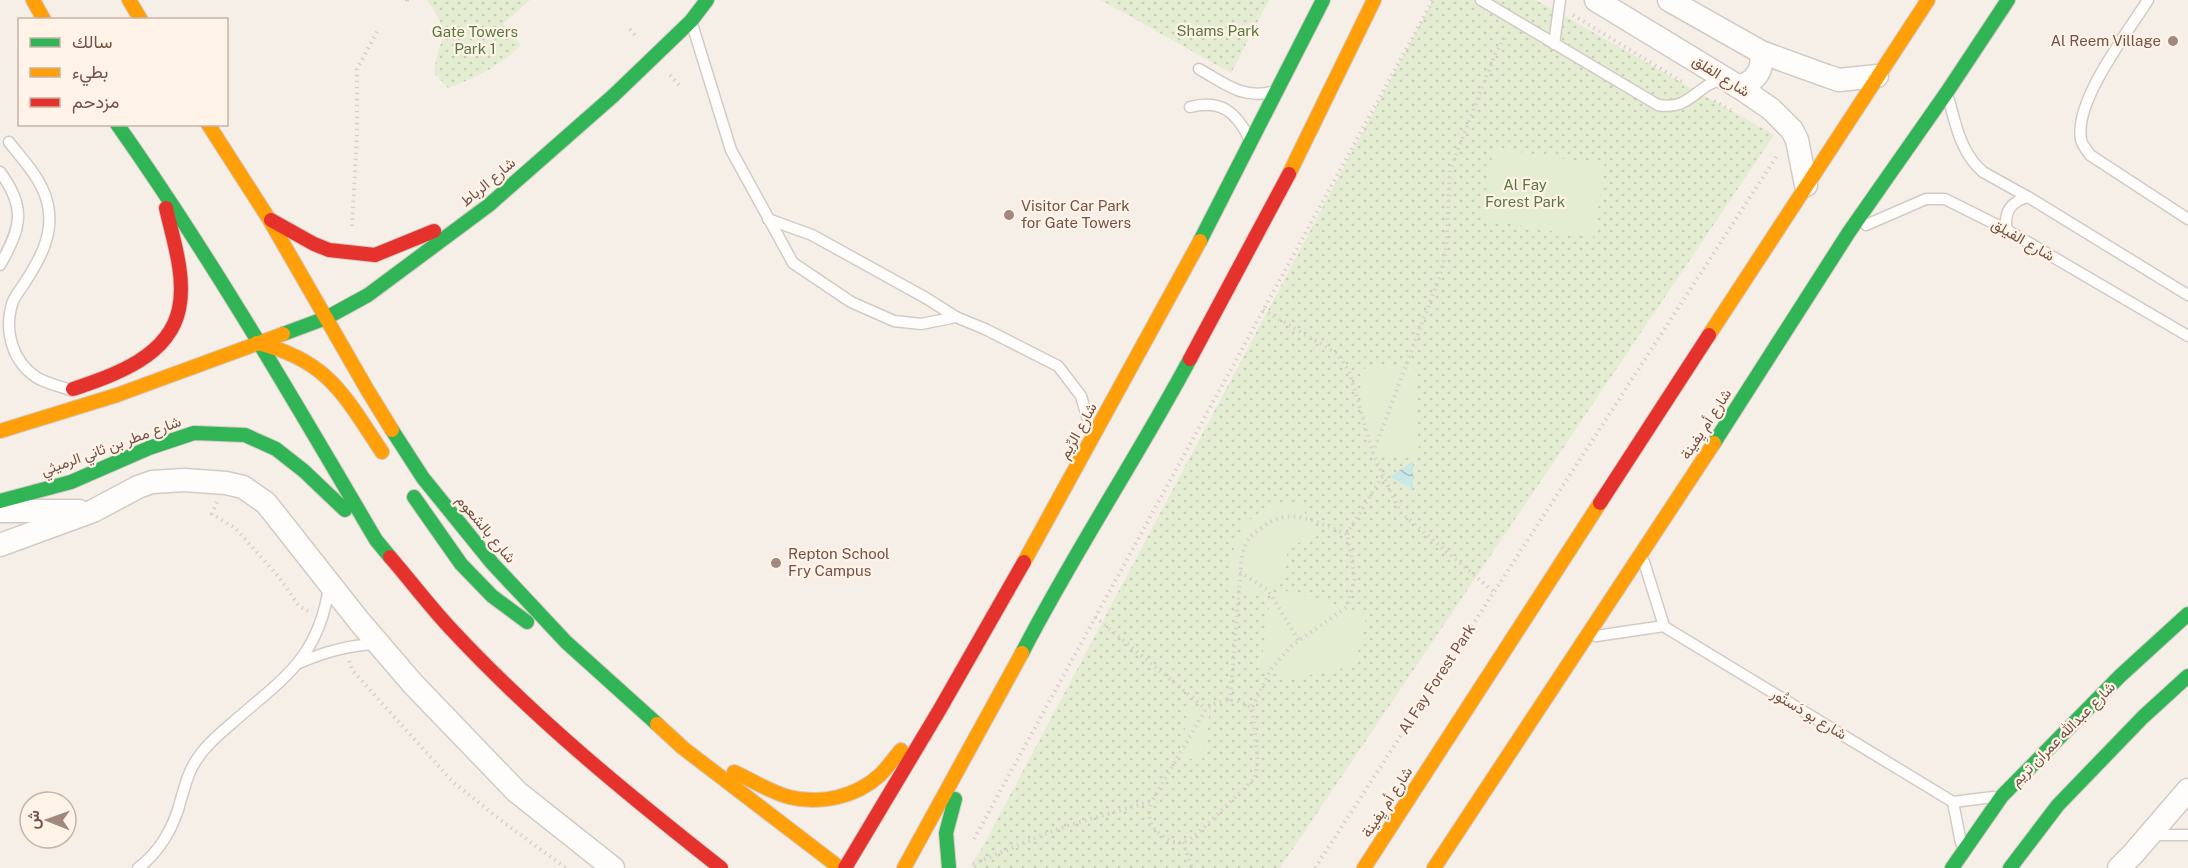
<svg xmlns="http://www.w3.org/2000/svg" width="2188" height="868" font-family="'Public Sans',Vazirmatn,sans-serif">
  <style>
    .green { fill: url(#green-dots) }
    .pitch { fill: #e4ecd2 }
    .water { fill: url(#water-waves) }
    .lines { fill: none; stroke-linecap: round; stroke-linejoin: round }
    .lane-casing { stroke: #d4cac5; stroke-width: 13 }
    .street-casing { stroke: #d4cac5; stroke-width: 25 }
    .fast-casing { stroke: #d4cac4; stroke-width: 16 }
    .slow-casing { stroke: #d4cac4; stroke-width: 16 }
    .jam-casing { stroke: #d4cac4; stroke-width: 16 }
    .path { stroke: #d9cfcc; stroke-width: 4; stroke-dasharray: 1.5 4.5; stroke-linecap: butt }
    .lane { stroke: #fefdfb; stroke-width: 10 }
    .street { stroke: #fefdfb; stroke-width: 22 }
    .fast { stroke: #30b455; stroke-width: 14 }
    .slow { stroke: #ff9f0a; stroke-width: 14 }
    .jam { stroke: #e5322d; stroke-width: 14 }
    .poi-dot { fill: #a18980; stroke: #fff3e7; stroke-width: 2 }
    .labels { text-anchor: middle; stroke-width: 4.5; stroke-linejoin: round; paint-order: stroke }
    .park-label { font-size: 15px; fill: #587941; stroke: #fff3e7 }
    .poi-label { font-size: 15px; fill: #735248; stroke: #fff3e7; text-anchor: start }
    .street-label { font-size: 15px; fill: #735248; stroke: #fff3e7 }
  </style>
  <defs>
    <pattern id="green-dots" width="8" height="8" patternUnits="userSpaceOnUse" patternTransform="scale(1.5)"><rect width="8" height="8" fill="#e4ecd2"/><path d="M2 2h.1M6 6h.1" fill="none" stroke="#c7ccb6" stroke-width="1.8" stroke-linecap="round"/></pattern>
    <pattern id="water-waves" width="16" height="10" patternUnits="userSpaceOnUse" patternTransform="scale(1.5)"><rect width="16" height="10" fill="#c9e7e6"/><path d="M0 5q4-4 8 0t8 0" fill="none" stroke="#a8bebc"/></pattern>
  </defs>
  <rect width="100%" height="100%" fill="#f6efe7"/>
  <g class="green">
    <path d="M 427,0 L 530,0 L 503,24 L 521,45 C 500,66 475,78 448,88 L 434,73 C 435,61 439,51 442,40 C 446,27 434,10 427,0 Z"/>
    <polygon points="1101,0 1269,0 1231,73"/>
    <polygon points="1433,0 1536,0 1774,135 1280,868 976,868 970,865 981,850"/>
  </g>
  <g class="pitch">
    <polygon points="1493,148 1605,165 1593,238 1483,219"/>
    <polygon points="1414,364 1419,454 1368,457 1360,369"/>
    <polygon points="1286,500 1300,504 1318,536 1289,546 1280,587 1253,595 1228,587 1232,553 1245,522"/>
    <polygon points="1287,591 1367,614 1355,666 1285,680 1261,665 1270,600"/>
    <polygon points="1188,707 1210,710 1202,761 1181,757"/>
  </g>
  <polygon class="water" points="1413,461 1413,489 1390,477"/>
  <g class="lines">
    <g class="lane-casing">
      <g id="lane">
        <path d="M 1481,0 L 1658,105 C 1690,111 1696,85 1723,79"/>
        <path d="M 2148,0 C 2128,32 2074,101 2081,139 C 2081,144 2087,150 2090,155 L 2188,219"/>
        <polyline points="692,24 731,150 793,263 851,302 894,321 921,324 956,317 985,329 1058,366 1081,396 1090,427"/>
        <polyline points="1554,44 1560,0"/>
        <path d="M 1199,69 C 1224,83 1241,99 1272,92"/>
        <path d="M 1949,100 C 1956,126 1961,153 1983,172 L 2028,197 L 2188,295"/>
        <path d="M 1190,107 C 1221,99 1236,112 1249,138"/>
        <path d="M 9,142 C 26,164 46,183 49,212 C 52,239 38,262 24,284 C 20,290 14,297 12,304 C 4,330 12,361 36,377 C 45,383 59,386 70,390"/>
        <path d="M 0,172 C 27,208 21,228 0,265"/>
        <polyline points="768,219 812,235 926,298 956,317"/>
        <polyline points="1866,225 1926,199 1945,199 2007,230 2188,336"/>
        <path d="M 2007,230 C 2003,213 2011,201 2028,197"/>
        <polyline points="1644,562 1664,626 1668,629 1953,802 1993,797"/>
        <polyline points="1596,636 1664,626"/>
        <path d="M 299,663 C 324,652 348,645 376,644"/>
        <polyline points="1953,802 1961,843"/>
        <polyline points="2152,835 2188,835"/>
        <path d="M 138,868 C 160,852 175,825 181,799 C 185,787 187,775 194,764 C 203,748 217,736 231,724 C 282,679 319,659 329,586"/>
      </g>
    </g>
    <g class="street-casing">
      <g id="street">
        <polyline points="1596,0 1739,87 1771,109 1792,130 1797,140 1806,185"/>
        <polyline points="1669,0 1761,52 1827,76 1839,80 1877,76"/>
        <path d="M 1739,87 C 1756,81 1764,70 1761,52"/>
        <polyline points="0,511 79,511"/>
        <polyline points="0,545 93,511 138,487 152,482 184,480 226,483 243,487 266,503 359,621 413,684 517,792 613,868"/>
        <polyline points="2119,868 2133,854 2188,790"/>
      </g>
    </g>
    <g class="fast-casing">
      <g id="fast">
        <path d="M 117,124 C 211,257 293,399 376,540 L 390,557"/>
        <polyline points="1200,241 1323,0"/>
        <polyline points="283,334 326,318 368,295 489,205 613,96 691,21 707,0"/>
        <polyline points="392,430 423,478 492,563 566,642 657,724"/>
        <polyline points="1714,443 1849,232 1947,92 2008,0"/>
        <polyline points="414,497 461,564 492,596 527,622"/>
        <polyline points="0,501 71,482 149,448 194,433 245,435 276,449 304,471 345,510"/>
        <path d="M 1022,653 C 1074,552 1137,458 1190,359"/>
        <polyline points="949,868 946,833 955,799"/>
        <polyline points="1952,868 2002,796 2120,676 2188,614"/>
        <polyline points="2010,868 2058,805 2143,717 2188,676"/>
      </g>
    </g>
    <g class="slow-casing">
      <g id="slow">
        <polyline points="33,0 44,20"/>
        <polyline points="129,0 141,20"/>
        <polyline points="208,124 269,219 368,391 392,430"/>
        <polyline points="1289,174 1374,0"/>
        <polyline points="1709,335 1928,0"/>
        <path d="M 257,343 C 328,360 344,395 382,452"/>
        <polyline points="0,431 117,395 283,334"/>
        <polyline points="1024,562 1200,241"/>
        <polyline points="657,724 683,748 840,868"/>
        <path d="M 734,772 C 752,780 770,792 789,797 C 820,805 856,797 880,775 C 888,767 894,758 901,750"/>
        <polyline points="904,868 1022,653"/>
        <polyline points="1364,868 1600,503"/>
        <polyline points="1434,868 1714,443"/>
      </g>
    </g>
    <g class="jam-casing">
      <g id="jam">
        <polyline points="271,220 314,244 329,250 375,255 434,231"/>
        <polyline points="1190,359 1289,174"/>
        <path d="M 73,389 C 114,375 169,357 179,309 C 186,277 173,239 166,208"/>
        <polyline points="1600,503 1709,335"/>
        <path d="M 390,557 C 411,581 430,607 452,630 C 534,718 627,794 721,868"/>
        <polyline points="845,868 940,709 1024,562"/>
      </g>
    </g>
    <g class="path">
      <polyline points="407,0 407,3"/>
      <polyline points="1573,15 1684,83"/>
      <polyline points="630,29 637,38"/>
      <polyline points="670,75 679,85"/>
      <polyline points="1714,101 1731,110"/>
      <polyline points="352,226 357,135 357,69 378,30"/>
      <polyline points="1263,310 1337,353 1349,371 1373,453 1400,512 1494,592"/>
      <polyline points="1373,453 1439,278 1446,252 1450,170 1496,52 1507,34"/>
      <polyline points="217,502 212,514 235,528 279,577 299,606 308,611"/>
      <polyline points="1347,534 1383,475"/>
      <polyline points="1240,572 1268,590 1299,641"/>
      <polyline points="1095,617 1206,709"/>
      <polyline points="349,661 352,670 453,782 507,825 566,868"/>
      <path d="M 1230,701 L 1242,554 C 1248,537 1249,537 1264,526 C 1291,505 1318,524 1347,534 L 1355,578 L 1347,607 L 1290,647 L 1271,669 L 1252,708"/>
      <polyline points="974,839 1433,0"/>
      <polyline points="1183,842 1192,868"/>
      <path d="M 973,864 L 1060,828 L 1152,801 L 1206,709 C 1223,698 1235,697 1252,708 L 1258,761 L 1255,778 L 1195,836 C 1191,838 1186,842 1182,842 C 1175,844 1169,840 1164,837 C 1150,828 1146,816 1152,801"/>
      <polyline points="1315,868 1778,154"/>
    </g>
    <use href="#lane" class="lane"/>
    <use href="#street" class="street"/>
    <use href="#fast" class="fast"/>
    <use href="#slow" class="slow"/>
    <use href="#jam" class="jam"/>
  </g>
  <g class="poi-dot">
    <circle cx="2173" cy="41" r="6"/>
    <circle cx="1009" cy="215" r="6"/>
    <circle cx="776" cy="563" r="6"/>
  </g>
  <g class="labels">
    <g class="park-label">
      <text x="1218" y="36">Shams Park</text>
      <text x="475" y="37">Gate Towers<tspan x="475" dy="17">Park 1</tspan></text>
      <text x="1525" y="190">Al Fay<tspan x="1525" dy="17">Forest Park</tspan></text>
    </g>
    <g class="poi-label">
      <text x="2161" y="46" text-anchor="end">Al Reem Village</text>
      <text x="1021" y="211">Visitor Car Park<tspan x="1021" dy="17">for Gate Towers</tspan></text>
      <text x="788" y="559">Repton School<tspan x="788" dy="17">Fry Campus</tspan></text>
    </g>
    <g class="street-label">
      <text transform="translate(1721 76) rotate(32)" y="5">شارع الفلق</text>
      <text transform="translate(488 182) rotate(-40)" y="5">شارع الرباط</text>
      <text transform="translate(2023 240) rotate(30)" y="5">شارع الفيلق</text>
      <text transform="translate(1706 424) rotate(-57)" y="5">شارع أم يِفينة</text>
      <text transform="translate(1078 431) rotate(-61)" y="5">شارع الرِّيم</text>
      <text transform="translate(111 446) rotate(-20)" y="5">شارع مطر بن ثاني الرميثي</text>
      <text transform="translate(486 529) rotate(50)" y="5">شارع بالشعوم</text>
      <text transform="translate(1437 679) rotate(-57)" y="5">Al Fay Forest Park</text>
      <text transform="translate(1809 714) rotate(31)" y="5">شارع بو دَستُور</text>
      <text transform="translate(2063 734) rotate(-45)" y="5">شارع عبدالله عمران تريم</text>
      <text transform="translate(1387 802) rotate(-57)" y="5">شارع أم يِفينة</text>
    </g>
  </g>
  <rect x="18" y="18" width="210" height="108" fill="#fff3e7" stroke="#c7b3a7" stroke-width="1.5"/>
  <rect x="30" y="38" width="30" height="9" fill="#30b455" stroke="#c7b3a7" stroke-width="1.5"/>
  <text x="72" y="48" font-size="18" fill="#735248">سالك</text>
  <rect x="30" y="68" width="30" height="9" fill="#ff9f0a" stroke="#c7b3a7" stroke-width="1.5"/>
  <text x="72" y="78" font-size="18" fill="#735248">بطيء</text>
  <rect x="30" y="98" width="30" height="9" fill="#e5322d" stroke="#c7b3a7" stroke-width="1.5"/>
  <text x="72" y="108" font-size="18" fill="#735248">مزدحم</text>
  <g transform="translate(48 820) rotate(271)"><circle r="28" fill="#fff3e7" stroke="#c7b3a7" stroke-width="1.5"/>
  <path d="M0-4.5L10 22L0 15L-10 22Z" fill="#a18980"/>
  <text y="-9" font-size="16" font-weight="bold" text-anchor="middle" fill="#735248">ش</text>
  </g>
</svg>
